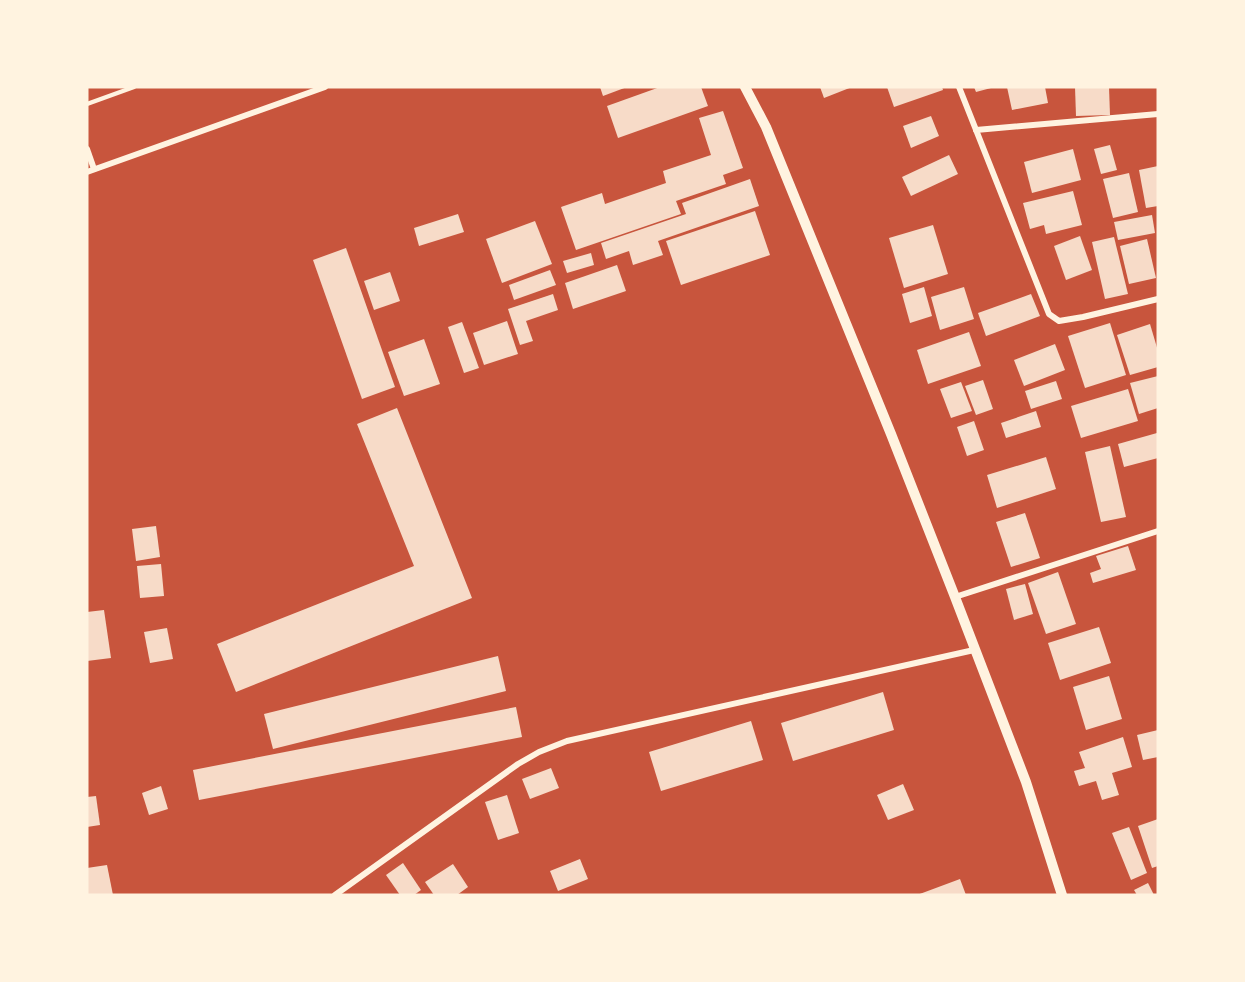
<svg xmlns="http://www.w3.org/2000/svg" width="1245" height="982" font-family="'Public Sans',sans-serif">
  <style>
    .building { fill: #f7dbc8 }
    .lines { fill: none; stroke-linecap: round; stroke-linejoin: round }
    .service { stroke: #fff3e0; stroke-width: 4.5 }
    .minor { stroke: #fff3e0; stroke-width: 6 }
    .tertiary { stroke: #fff3e0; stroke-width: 10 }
  </style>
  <rect width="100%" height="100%" fill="#c8553d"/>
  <g class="building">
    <polygon points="600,87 627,87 603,96"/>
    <polygon points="660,87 701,87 708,106 618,138 607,106"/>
    <polygon points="820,87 852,87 824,98"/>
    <polygon points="887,87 942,87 943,90 894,107"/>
    <polygon points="974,87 991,87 991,88 976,92"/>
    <polygon points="1007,87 1045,87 1048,103 1012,110"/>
    <polygon points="1075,87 1109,87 1110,115 1076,116"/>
    <polygon points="723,111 743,168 723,175 726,184 676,201 681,214 576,250 561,207 602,193 605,204 666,183 663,171 711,155 699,118"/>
    <polygon points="931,116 939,136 911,148 903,126"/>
    <polygon points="1110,145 1117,170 1101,174 1094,149"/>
    <polygon points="1073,149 1081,180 1032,193 1024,162"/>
    <polygon points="949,155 958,174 911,196 902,177"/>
    <polygon points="1158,166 1158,206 1146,208 1139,170"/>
    <polygon points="1129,173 1138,212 1113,218 1103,179"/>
    <polygon points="750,179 759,206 658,241 663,255 633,265 629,251 606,259 601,243 686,214 682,203"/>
    <polygon points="1073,191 1082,225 1046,234 1044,225 1030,229 1023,203"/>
    <polygon points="755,211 770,255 681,285 666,241"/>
    <polygon points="458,214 464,232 419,246 414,228"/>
    <polygon points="1152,215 1155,233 1118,240 1114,222"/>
    <polygon points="535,221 552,264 502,283 486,239"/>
    <polygon points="933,225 948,274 904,288 889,238"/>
    <polygon points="1080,236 1092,270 1066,280 1054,246"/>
    <polygon points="1114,237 1128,294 1105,299 1092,242"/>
    <polygon points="1147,239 1156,278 1129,284 1120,246"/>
    <polygon points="346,248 395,387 362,399 313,260"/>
    <polygon points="591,253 594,265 567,273 563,261"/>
    <polygon points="617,265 626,291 573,309 565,283"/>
    <polygon points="550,270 556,285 514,300 509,285"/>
    <polygon points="390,272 400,301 374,310 364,281"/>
    <polygon points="924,287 932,316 910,323 902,294"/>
    <polygon points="964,287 974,319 940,330 931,297"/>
    <polygon points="553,294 558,310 526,321 533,341 520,345 508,309"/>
    <polygon points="1031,294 1040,316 986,336 978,313"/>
    <polygon points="507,321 518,354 484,365 473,333"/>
    <polygon points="462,322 479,368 464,373 448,327"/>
    <polygon points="1110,323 1126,375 1085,388 1068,336"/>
    <polygon points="1150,324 1158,351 1158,367 1130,375 1117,335"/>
    <polygon points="969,332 981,366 928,384 917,350"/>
    <polygon points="424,339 440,384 404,396 388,352"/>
    <polygon points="1055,344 1065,370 1024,386 1014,360"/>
    <polygon points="1158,376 1158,408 1139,414 1130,383"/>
    <polygon points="983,380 993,409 976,415 965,386"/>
    <polygon points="1056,381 1062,399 1031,409 1025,391"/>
    <polygon points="961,382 972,411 951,418 940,389"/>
    <polygon points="1128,389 1138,421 1081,438 1071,406"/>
    <polygon points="397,408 472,598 236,692 217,644 414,566 357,424"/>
    <polygon points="1036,411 1041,427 1006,438 1001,423"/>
    <polygon points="974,421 984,450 967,456 957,427"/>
    <polygon points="1157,433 1158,458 1124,467 1118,444"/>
    <polygon points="1110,446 1126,517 1101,522 1085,452"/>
    <polygon points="1046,457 1056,489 997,508 987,475"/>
    <polygon points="1025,513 1040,558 1011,567 996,522"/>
    <polygon points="156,526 160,557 136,561 132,529"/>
    <polygon points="1128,546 1136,570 1093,583 1090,573 1101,569 1096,556"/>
    <polygon points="161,564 164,596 140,598 137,566"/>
    <polygon points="1058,572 1076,624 1046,634 1028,583"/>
    <polygon points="1025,584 1033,614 1014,620 1006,589"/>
    <polygon points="104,610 111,658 87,661 87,612"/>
    <polygon points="1099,627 1111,663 1060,680 1048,643"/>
    <polygon points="167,628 173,659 150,663 144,632"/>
    <polygon points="498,656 506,691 273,749 264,714"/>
    <polygon points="1109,676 1122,719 1086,730 1073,687"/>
    <polygon points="883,692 894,730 793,761 781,723"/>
    <polygon points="516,707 522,737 199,800 193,770"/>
    <polygon points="751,721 763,760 661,791 649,752"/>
    <polygon points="1158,730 1158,757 1143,760 1137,735"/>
    <polygon points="1123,737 1132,767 1112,773 1119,795 1102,800 1096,781 1079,786 1074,771 1085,768 1079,752"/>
    <polygon points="551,768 559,788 530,799 522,779"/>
    <polygon points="903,784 914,810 888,820 877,795"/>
    <polygon points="161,786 168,809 149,815 142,793"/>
    <polygon points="507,795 519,833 498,840 485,802"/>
    <polygon points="96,796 100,825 87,827 87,797"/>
    <polygon points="1158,819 1158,866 1152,868 1138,826"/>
    <polygon points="1129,827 1147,873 1131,880 1112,833"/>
    <polygon points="580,859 588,879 558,891 550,871"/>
    <polygon points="403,863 421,890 414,895 400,895 386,875"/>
    <polygon points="453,864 468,887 457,895 434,895 425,882"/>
    <polygon points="107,865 113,895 87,895 87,868"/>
    <polygon points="960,879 966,895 917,895"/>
    <polygon points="1148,883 1154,895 1137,895 1134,890"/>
  </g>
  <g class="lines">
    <polyline class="service" points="87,104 134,87"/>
    <g class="minor">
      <polyline points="959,87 1049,314 1059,321 1083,317 1158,299"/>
      <polyline points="976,130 1158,114"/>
      <polyline points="87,149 94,169"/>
      <polyline points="87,172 325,87"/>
      <polyline points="955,597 1158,531"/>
      <polyline points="335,895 518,764 539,752 567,741 974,650"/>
    </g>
    <polyline class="tertiary" points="745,87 766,127 891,434 955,597 1026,782 1062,895"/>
  </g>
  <rect width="1245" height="982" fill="none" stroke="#fff3e0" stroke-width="177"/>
</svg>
